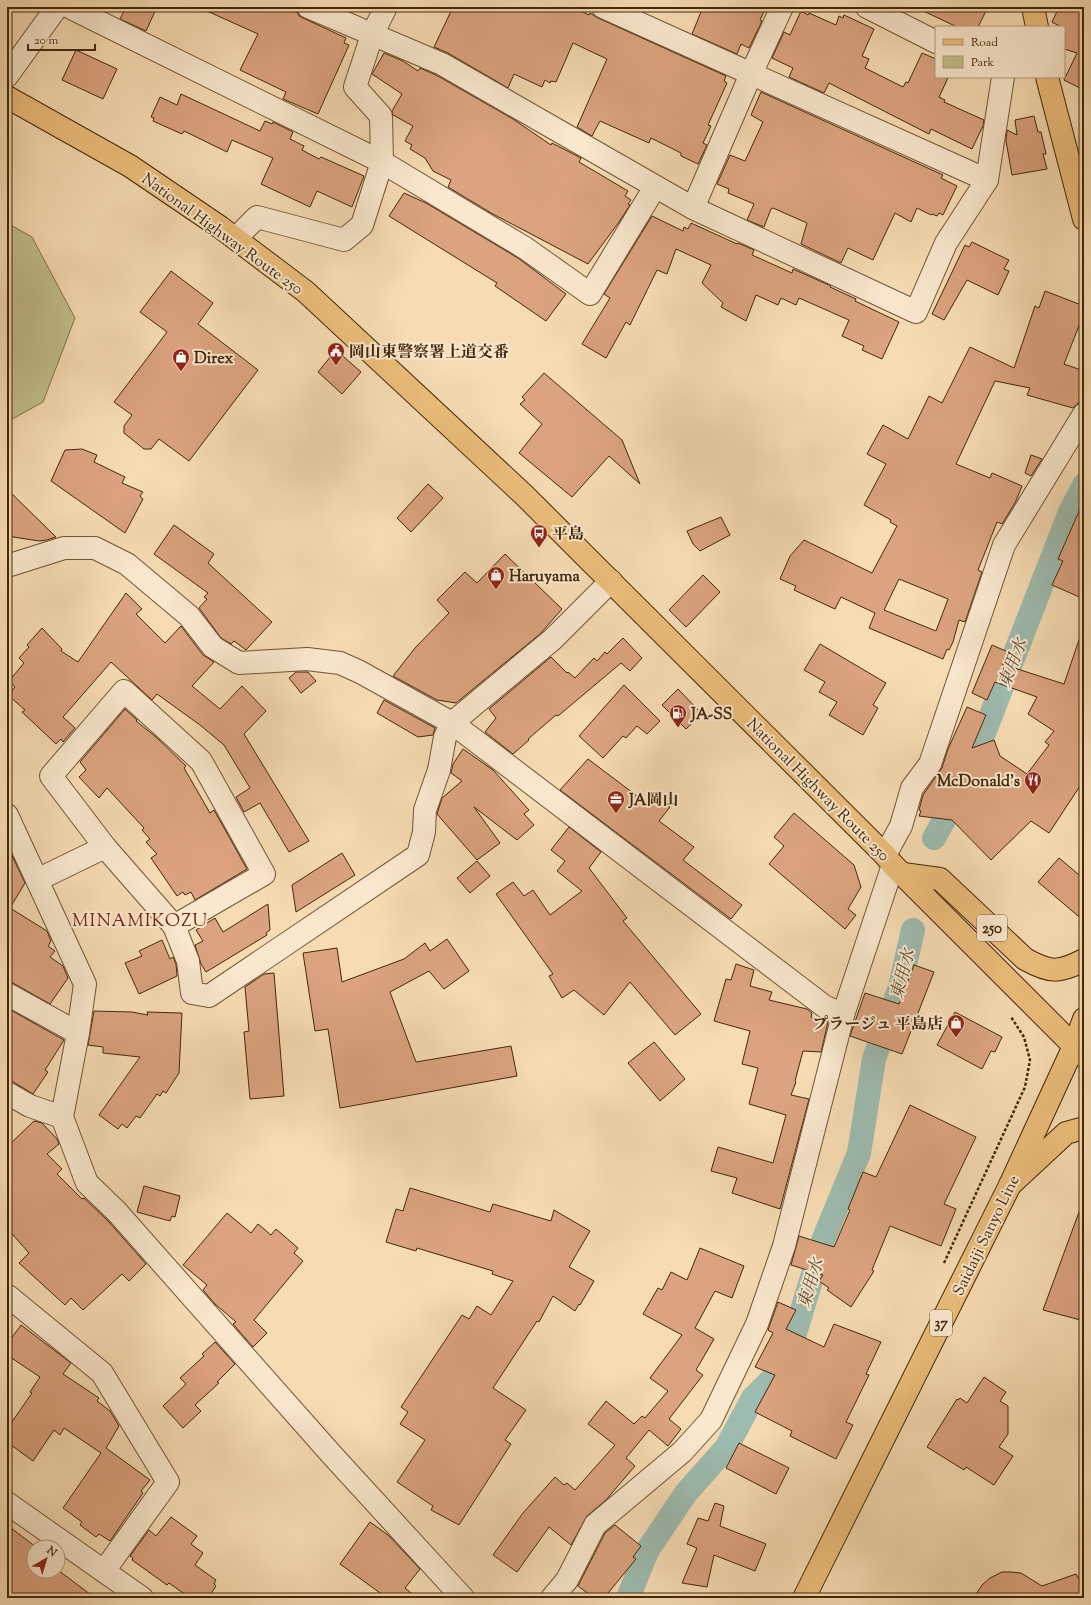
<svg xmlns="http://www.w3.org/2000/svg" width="1091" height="1605" font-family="'Sorts Mill Goudy','Noto Serif JP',serif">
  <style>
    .green { fill: #c1bf8a; stroke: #82734a }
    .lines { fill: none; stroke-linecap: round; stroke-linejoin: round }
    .canal { stroke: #9dbbaf; stroke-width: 24 }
    .building { fill: #dba37f; stroke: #44270a; fill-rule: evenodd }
    .street-casing { stroke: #715434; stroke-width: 24 }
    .primary-casing { stroke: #44270a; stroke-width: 24 }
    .highway-casing { stroke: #44270a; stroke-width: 24 }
    .path { stroke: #44270a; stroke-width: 2.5; stroke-dasharray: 3 2; stroke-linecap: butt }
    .street { stroke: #fae8ce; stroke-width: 22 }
    .primary { stroke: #ecbe7a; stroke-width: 22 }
    .highway { stroke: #ecbe7a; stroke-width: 22 }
    .labels { text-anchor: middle; stroke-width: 4; stroke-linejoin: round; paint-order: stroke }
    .shield { fill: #fae8ce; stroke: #7b6145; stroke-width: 1 }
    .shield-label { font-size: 15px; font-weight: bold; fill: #44270a }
    .street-label { font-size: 16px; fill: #44270a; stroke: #fae8ce }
    .poi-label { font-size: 16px; font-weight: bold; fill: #44270a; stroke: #fae8ce; text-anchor: start }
    .water-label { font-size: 17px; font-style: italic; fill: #5a4c33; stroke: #fae8ce }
    .quarter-label { font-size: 18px; letter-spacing: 1px; fill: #7a1f14; stroke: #fae8ce }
  </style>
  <rect width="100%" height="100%" fill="#f7dcb3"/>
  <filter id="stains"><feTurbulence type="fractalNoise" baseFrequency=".005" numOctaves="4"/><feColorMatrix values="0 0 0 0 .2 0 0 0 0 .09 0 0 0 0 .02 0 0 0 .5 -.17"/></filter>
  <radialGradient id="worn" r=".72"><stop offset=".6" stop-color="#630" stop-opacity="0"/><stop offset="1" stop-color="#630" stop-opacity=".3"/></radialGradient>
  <polygon class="green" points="7,223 32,237 75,318 43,402 7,422"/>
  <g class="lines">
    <g class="canal">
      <polyline points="934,838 965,782 1070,512 1084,485"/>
      <polyline points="628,1598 647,1551 686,1493 726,1448 753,1398 785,1366 824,1238 859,1153 874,1059 900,987 913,930"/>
    </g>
  </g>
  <g class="building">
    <polygon points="126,7 157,7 146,31 120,19"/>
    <polygon points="198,7 283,7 298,13 299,16 303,18 346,38 344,43 349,45 318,114 283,99 286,92 240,70 258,34"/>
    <polygon points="453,7 572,7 589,15 590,13 598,18 726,76 724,81 727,83 708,125 711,126 703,143 707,145 698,164 681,156 681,153 651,138 649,143 600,121 592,136 577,127 607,59 573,43 556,82 551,81 550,83 545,80 542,87 514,74 508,88 448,53 434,47"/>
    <polygon points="703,7 766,7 760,20 762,21 749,48 741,44 737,54 692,34"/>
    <polygon points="915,7 988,7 978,27 957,27"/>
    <polygon points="1059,7 1068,7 1084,13 1084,90 1064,80 1077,53 1064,49 1064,27 1061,27 1052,22"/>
    <polygon points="801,11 808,15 809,13 836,25 839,16 843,18 844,15 874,29 862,56 869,59 865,68 903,87 906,82 908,83 922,53 936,59 936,77 948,78 939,97 945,100 944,102 984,120 983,126 972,149 931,129 929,134 829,83 824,93 789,77 793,68 772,58 784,32 790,35"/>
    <polygon points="76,50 117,69 103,99 62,80"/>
    <polygon points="384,53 403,61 418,71 420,68 436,75 513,119 551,145 552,143 581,158 579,162 628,191 625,196 631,200 628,204 630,205 619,222 588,264 491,213 448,187 451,180 433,171 425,158 410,149 412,145 405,141 413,126 393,115 392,111 402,94 372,74"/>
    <polygon points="761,92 943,175 941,178 957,186 943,215 939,213 937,216 932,214 931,215 917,208 911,222 895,213 873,260 848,248 841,263 801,244 807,223 773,208 771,209 764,227 747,220 754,204 728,193 729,189 717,184 730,155 745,161 763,122 751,115"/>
    <polygon points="181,94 260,131 265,121 272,124 273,122 293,132 290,139 304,146 302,150 319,159 321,157 364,176 352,207 317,191 310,207 261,184 273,158 232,140 227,152 184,131 182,134 153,121 154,118 151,117 160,97 177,105"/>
    <polygon points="1034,116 1038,132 1041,132 1046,154 1043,154 1047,169 1012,175 1006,141 1007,130 1017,135 1015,120"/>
    <polygon points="404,193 426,203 518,258 566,294 546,321 495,286 497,283 389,216"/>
    <polygon points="652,216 683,231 684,227 688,229 691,223 737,244 738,243 754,250 752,255 792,273 793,269 831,286 830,287 856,299 855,301 899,322 882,359 862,350 864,346 842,336 849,320 799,298 796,305 781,298 778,305 756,295 746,321 721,307 723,303 702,283 711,265 676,249 667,274 657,270 630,325 626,322 606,358 582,344 610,298 604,294"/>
    <polygon points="972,242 1009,260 1004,269 1009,271 998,295 967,280 944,320 932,314 965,245 969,247"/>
    <polygon points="171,271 213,303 198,324 258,370 189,461 159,439 151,449 144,449 124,433 124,426 132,415 114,402 167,332 140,312"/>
    <path d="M 1045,291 L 1084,306 L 1084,313 L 1064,364 L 1084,371 L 1083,402 L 1078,403 L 1073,408 L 1027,395 L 1030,388 L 995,381 L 956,464 L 990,478 L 992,473 L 1022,486 L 1015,503 L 1002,524 L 997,522 L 978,570 L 982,572 L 965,622 L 959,620 L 953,642 L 949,650 L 947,649 L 943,659 L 869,628 L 875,613 L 841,597 L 835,609 L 794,590 L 796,586 L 780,579 L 790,556 L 804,540 L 872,573 L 897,526 L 890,522 L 891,520 L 864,505 L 886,464 L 867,454 L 883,425 L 908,439 L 929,396 L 942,403 L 970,347 L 1014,368 L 1035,306 L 1039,308 ZM 899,579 L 948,599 L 936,631 L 884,610 Z"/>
    <polygon points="336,350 361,372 342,394 318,372"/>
    <polygon points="544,373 622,440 640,484 609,456 572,497 519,453 542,424 520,404 525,400 522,397"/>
    <polygon points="82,449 97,455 94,462 125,477 122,483 143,492 140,496 143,499 125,533 51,481 65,450"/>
    <polygon points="1031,455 1042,459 1031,476 1025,473"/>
    <polygon points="428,484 443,498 411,532 397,518"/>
    <polygon points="7,489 56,537 47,540 39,541 7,536"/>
    <polygon points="1084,500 1084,599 1052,585 1063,561 1058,559"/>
    <polygon points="721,517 730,535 700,551 693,544 687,531"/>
    <polygon points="174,525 214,554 208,563 272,622 246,650 234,641 231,644 221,638 199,608 207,599 204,597 208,593 154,554"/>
    <polygon points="505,554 562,609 540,634 456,703 437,700 393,676 415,648 449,613 437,600 465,572 477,583"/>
    <polygon points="703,575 720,592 686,627 669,610"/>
    <polygon points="126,593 142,609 136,614 165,643 181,626 203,655 214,662 192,686 220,709 242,686 266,711 244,734 309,841 289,852 260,803 244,812 236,797 250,788 224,745 200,725 157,694 152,700 111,662 63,717 75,728 63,742 61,739 56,744 22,712 25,710 8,695 15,687 9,681 24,663 19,658 29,647 27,645 42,628 62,649 61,651 78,662"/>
    <polygon points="1081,634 1084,635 1084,780 1049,833 1031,821 991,860 952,820 919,816 921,811 919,810 923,795 942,768 948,749 967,707 986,715 972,748 994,740 1000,756 1027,774 1049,745 1045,742 1054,731 1028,714 1037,697 995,682 987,700 972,693 992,645 1008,652 1002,664 1064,684"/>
    <polygon points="623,638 642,658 630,671 621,663 558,716 556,715 528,739 529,740 513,754 485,732 496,718 489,709 551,657 567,673 568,672 575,678 594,658 597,661 605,652 607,654"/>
    <polygon points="820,644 886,683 873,705 878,708 863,735 829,715 837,702 819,692 825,682 804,670"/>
    <polygon points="296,672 308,672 316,681 301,693 289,678"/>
    <polygon points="624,685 660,721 647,734 637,726 626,738 623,736 603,758 579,736"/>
    <polygon points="678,689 702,714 686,729 662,705"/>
    <polygon points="384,700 435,728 433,735 418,737 377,713"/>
    <polygon points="125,709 137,720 136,721 156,737 186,766 184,768 210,813 214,810 247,869 195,900 191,892 185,895 183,892 177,896 151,858 157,854 146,842 150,839 142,830 144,828 107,788 99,798 79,777 86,770 80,762"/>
    <polygon points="463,749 493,770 529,810 524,814 534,825 517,840 474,807 500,843 477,860 437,814 442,798 462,781 451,773 453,764"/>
    <polygon points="588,759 645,802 652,793 670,807 659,821 694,847 683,860 742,905 731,919 560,790"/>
    <polygon points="794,813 854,865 861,887 848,909 856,915 845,929 769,864 784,846 774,837"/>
    <polygon points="569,827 601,852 589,868 627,918 623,921 701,1014 675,1035 630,982 604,1015 574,990 562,998 549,976 553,974 496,894 513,882 524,896 533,890 550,915 582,891 557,871 565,861 551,850"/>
    <polygon points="7,845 25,883 10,908 47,931 51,941 48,946 55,951 50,957 63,966 68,978 50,1004 13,983 7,982"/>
    <polygon points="342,853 355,875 296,912 292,885"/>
    <polygon points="1059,858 1084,879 1084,921 1038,882"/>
    <polygon points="477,861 490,876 470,893 457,878"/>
    <polygon points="268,904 270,930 266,933 267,935 206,972 201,964 195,945 203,941 196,930 215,918 223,932"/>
    <polygon points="447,939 469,971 444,989 429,971 390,992 416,1062 511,1046 517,1076 340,1108 328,1029 315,1031 303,953 337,948 342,982 404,959 425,943 430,951"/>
    <polygon points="162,940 170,959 173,957 176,964 177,976 139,994 125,963 142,956 139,951"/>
    <polygon points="736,964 754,970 750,986 772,992 769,1000 807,1009 812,1013 811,1017 828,1022 821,1052 803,1051 795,1081 796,1082 791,1095 809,1099 780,1209 732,1193 737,1178 711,1171 718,1147 773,1163 786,1115 749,1104 758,1068 742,1064 750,1031 714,1021 726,979 731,980"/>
    <polygon points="914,965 934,972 902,1054 850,1036 865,993 899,1004"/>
    <polygon points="274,973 284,1096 250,1099 244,1032 249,1031 245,987 264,974"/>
    <polygon points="7,1008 64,1040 45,1070 48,1072 33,1094 7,1078"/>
    <polygon points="94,1011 132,1012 148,1015 147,1012 182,1013 179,1073 166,1093 163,1091 160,1096 157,1094 140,1118 136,1116 127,1128 122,1124 118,1129 99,1115 140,1057 103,1053 103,1047 88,1045"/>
    <polygon points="955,1012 1002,1037 995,1052 991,1051 982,1069 937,1045"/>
    <polygon points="654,1042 685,1079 660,1101 628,1063"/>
    <polygon points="910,1105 976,1137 944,1204 956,1209 941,1246 890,1226 872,1270 874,1271 851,1307 827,1290 829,1288 819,1281 823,1275 791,1265 799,1236 834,1247 850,1210 848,1209 863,1172 876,1177"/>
    <polygon points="34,1121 42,1123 57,1139 59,1144 47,1154 62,1169 57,1174 82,1199 84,1198 108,1221 146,1264 129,1281 122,1274 83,1310 71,1298 65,1305 19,1263 29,1253 7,1228 7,1147"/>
    <polygon points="144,1186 180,1196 175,1217 172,1216 170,1221 137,1212"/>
    <polygon points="410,1188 490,1212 493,1204 551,1221 554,1210 590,1231 569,1267 594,1281 580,1305 579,1304 575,1311 553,1296 539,1322 537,1321 493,1388 526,1410 505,1440 511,1444 459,1525 431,1510 433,1506 397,1482 425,1440 400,1424 408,1412 401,1407 462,1315 469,1319 477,1306 491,1315 513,1281 492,1274 493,1271 417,1248 416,1251 386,1242 396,1209 403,1211"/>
    <polygon points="1082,1204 1084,1204 1084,1321 1043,1310"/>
    <polygon points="227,1213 251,1233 258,1224 271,1235 276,1229 298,1248 294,1253 303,1261 254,1320 267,1333 253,1347 233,1324 236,1322 215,1304 203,1290 207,1285 183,1265"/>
    <polygon points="700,1248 744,1266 732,1298 715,1291 695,1328 714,1339 696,1370 703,1375 669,1419 681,1429 668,1446 649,1430 626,1458 635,1466 606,1500 587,1516 571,1545 549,1527 517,1572 493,1555 523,1513 555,1477 564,1485 567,1483 575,1490 615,1445 588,1424 606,1401 634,1424 642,1416 645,1418 668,1391 650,1378 682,1335 643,1314 658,1288 662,1290 671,1272 687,1280"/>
    <polygon points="778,1302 796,1310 786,1329 824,1347 834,1324 881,1342 866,1374 869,1375 846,1422 853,1425 836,1459 790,1436 792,1431 755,1412 775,1375 755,1367 773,1333 768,1330"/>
    <polygon points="21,1325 71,1363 63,1374 99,1398 97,1401 110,1411 119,1426 106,1448 150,1480 141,1491 143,1493 110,1541 99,1534 96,1537 80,1525 82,1522 63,1508 101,1453 64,1428 60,1435 54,1430 33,1461 7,1442 7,1429 32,1393 30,1392 40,1377 7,1355 7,1344"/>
    <polygon points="215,1342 235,1364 217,1382 219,1383 195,1405 201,1411 183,1428 163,1406 186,1384 180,1378 204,1356 202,1354"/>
    <polygon points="984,1377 1006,1392 1000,1401 1008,1406 1008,1434 999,1447 1013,1456 994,1485 966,1467 964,1470 927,1447 957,1399 958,1400 960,1398 967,1403"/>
    <polygon points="739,1443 789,1468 776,1494 726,1468"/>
    <polygon points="715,1503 724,1506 720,1526 766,1544 755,1571 714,1555 707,1587 682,1583 697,1548 687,1544 698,1518 708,1521"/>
    <polygon points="171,1517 197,1536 191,1544 203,1553 195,1565 216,1580 214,1584 216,1586 208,1598 190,1598 169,1583 167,1585 132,1560 133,1558 130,1556 149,1530 156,1536"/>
    <polygon points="370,1522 388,1535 420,1569 405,1588 417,1598 387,1598 340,1564"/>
    <polygon points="7,1525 36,1547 34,1547 34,1571 58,1571 58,1570 95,1598 7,1598"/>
    <polygon points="615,1525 641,1546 633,1557 636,1559 604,1598 594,1598 578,1586 605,1533"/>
    <polygon points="1002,1572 1011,1572 1021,1573 1042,1586 1076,1574 1078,1578 1084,1576 1084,1598 973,1598 983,1584 990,1578"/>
  </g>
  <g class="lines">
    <g class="street-casing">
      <g id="street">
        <polyline points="69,7 382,162 525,248 590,294 655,187"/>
        <polyline points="308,7 442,64 693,208 916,312 946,243 987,180 1003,77"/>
        <polyline points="603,7 987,180"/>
        <polyline points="867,7 936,42"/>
        <polyline points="7,76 57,7"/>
        <polyline points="693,208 751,74 782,7"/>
        <polyline points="236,238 257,217 344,240 362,225 382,162 381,116 355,87 372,35 386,7"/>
        <polyline points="7,566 64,548 95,548 127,564 189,616 213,647 239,663 307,659 340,663 360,672 452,723 824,1006 843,1015"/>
        <polygon points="124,691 201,761 264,874 174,926 105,847 51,776"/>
        <polyline points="7,815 85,984 78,1033 62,1117 87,1183 117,1212 332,1455 463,1598"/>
        <polyline points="885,855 901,826 912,788 930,764 1004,545 1084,414"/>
        <polyline points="37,880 105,847"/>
        <polyline points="174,926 188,961 192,993 209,996 418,855 424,832 425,810 439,770 445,737 452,723 553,639 611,581"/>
        <polyline points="7,994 78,1033"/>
        <polyline points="7,1093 30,1106 62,1117"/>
        <polyline points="7,1298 8,1296 102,1373 168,1482 104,1571"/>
        <polyline points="7,1503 142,1598"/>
        <polyline points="552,1598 567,1580 595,1525 682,1452 711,1420 757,1324 784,1246 843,1015 893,865"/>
      </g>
    </g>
    <g class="primary-casing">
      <g id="primary">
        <polyline points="1033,7 1037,27"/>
        <polyline points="1047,77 1084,219"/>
        <polyline points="804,1598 1010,1185 1074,1046 1084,1019"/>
      </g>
    </g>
    <g class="highway-casing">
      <g id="highway">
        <polyline points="7,97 130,166 220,227 306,292 524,495 885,855 893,865 1084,1056"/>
        <path d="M 903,874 L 940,879 L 1025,959 C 1050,973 1059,973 1084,960"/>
        <polyline points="1010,1185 1066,1133 1084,1128"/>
      </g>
    </g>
    <polyline class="path" points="944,1263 1025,1087 1030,1060 1024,1037 1011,1017"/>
    <use href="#street" class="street"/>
    <use href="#primary" class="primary"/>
    <use href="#highway" class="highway"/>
  </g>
  <defs>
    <g id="civic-pin" transform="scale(0.9)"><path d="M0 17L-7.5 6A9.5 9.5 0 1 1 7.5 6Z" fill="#8f2418" stroke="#fae8ce"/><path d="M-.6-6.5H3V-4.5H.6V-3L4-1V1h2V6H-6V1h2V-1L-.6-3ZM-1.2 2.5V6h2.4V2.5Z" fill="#fff"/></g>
    <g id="shop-pin" transform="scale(0.9)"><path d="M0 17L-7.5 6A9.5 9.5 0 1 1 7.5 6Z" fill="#8f2418" stroke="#fae8ce"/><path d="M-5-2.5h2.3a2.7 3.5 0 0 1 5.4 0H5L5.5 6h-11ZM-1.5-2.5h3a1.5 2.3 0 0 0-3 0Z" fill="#fff"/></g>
    <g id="bus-pin" transform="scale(0.9)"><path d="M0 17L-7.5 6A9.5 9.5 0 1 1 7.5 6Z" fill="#8f2418" stroke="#fae8ce"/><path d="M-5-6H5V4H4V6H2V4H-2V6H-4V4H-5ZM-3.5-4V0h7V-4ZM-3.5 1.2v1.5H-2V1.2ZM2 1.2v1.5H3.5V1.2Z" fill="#fff"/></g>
    <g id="fuel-pin" transform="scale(0.9)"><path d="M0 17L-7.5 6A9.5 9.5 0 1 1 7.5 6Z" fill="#8f2418" stroke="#fae8ce"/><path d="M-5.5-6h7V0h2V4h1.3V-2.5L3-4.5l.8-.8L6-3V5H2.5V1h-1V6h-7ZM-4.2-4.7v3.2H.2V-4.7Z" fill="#fff"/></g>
    <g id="restaurant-pin" transform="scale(0.9)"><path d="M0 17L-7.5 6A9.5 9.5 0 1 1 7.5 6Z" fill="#8f2418" stroke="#fae8ce"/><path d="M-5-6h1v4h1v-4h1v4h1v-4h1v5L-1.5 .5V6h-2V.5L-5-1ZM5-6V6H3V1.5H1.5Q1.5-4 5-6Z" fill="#fff"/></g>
    <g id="office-pin" transform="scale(0.9)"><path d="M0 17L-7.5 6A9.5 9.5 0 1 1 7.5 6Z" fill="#8f2418" stroke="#fae8ce"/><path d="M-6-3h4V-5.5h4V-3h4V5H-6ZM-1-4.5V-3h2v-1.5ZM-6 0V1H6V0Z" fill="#fff"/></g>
  </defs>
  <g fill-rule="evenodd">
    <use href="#civic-pin" x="336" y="351"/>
    <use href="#shop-pin" x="181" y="357"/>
    <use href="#bus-pin" x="539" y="533"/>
    <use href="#shop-pin" x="496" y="575"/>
    <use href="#fuel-pin" x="678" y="713"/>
    <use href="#restaurant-pin" x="1033" y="780"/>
    <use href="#office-pin" x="616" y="799"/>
    <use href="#shop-pin" x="956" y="1023"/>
  </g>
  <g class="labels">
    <g class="shield">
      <rect x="977" y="915" width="30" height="26" rx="3"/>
      <rect x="930" y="1310" width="22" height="26" rx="3"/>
    </g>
    <g class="shield-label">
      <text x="992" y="933">250</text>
      <text x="941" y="1328">37</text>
    </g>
    <g class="street-label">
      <text transform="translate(223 233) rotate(36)" y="6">National Highway Route 250</text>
      <text transform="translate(819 789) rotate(45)" y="6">National Highway Route 250</text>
      <text transform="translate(985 1235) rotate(-64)" y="6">Saidaiji Sanyo Line</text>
    </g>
    <g class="poi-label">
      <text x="349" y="357">岡山東警察署上道交番</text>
      <text x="194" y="363">Direx</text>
      <text x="552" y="539">平島</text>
      <text x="509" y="581">Haruyama</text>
      <text x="691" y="719">JA-SS</text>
      <text x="1020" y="786" text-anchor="end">McDonald's</text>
      <text x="629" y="805">JA岡山</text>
      <text x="943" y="1029" text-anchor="end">プラージュ 平島店</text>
    </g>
    <g class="water-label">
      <text transform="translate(1012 663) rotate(-69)" y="6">東用水</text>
      <text transform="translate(902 974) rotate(-75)" y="6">東用水</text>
      <text transform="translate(810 1283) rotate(-73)" y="6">東用水</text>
    </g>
    <g class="quarter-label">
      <text x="140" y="926">MINAMIKOZU</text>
    </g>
  </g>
  <rect width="1091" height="1605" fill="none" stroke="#f7dcb3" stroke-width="24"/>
  <rect x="8" y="8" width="1075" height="1589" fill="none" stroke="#44270a" stroke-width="2"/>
  <rect x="12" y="12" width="1067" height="1581" fill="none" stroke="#44270a"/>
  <rect x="935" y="26" width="130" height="52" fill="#fae8ce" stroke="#b19b80"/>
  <rect x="943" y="39" width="20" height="6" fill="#ecbe7a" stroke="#b19b80"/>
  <text x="971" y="46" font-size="12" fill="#44270a">Road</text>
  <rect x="943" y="56" width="20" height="12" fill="#c1bf8a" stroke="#b19b80"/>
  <text x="971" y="66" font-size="12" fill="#44270a">Park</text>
  <g transform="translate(46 1559) rotate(38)"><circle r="19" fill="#fae8ce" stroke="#b19b80"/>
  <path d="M0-3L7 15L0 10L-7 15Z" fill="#8f2418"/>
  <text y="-6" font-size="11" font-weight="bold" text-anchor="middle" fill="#44270a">N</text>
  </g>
  <path d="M28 44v6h67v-6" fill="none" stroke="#44270a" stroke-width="2"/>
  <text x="34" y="44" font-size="12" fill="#44270a" stroke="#fae8ce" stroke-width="3" paint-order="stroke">20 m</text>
  <rect width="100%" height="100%" filter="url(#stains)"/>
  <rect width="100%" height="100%" fill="url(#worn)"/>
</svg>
